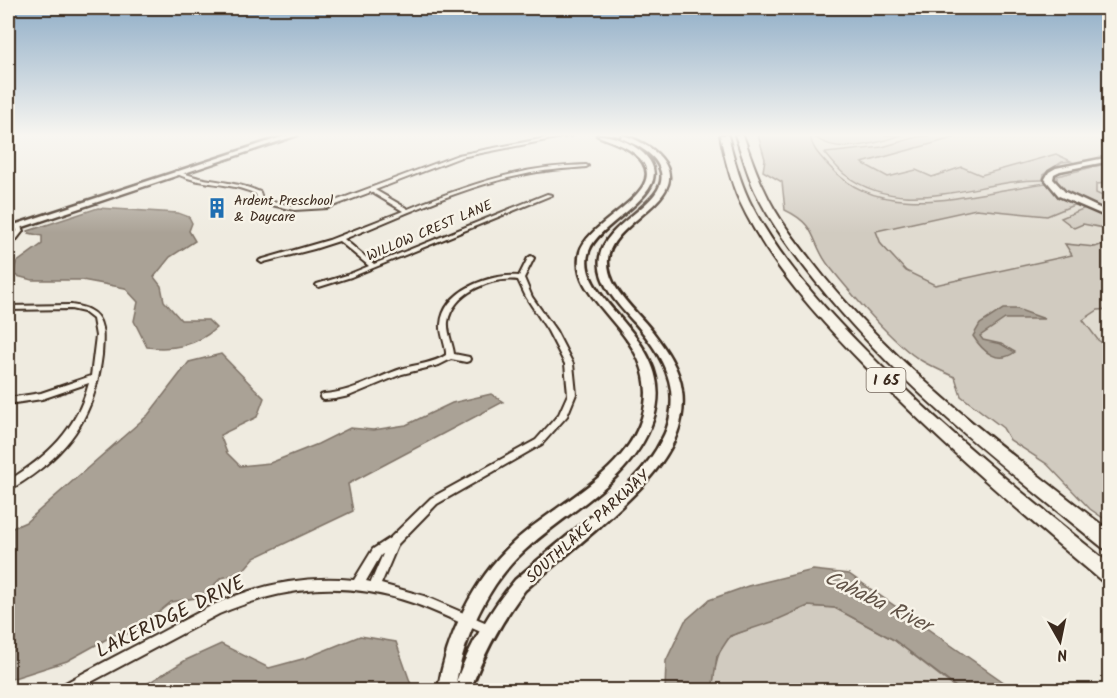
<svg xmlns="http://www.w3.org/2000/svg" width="1117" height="698" font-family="Kalam,sans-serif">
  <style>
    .built { fill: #e0dbd0 }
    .green { fill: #d1cbc0; stroke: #867a6f; stroke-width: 1.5 }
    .water { fill: #aaa296; stroke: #7e7266; stroke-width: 1.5 }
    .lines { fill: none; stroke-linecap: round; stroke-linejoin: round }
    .street-casing { stroke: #3b2a1e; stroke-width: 4 }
    .secondary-casing { stroke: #3b2a1e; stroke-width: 5 }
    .highway-casing { stroke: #3b2a1e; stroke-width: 4 }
    .street { fill: #f7f3e8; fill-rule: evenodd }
    .secondary { fill: #f7f3e8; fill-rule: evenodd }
    .highway { fill: #f7f3e8; fill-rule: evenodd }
    .labels { text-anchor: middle; stroke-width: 5; stroke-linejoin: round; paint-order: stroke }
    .far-poi-label { font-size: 14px; fill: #3b2a1e; stroke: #f7f3e8; text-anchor: start }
    .far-street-label { font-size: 14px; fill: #3b2a1e; stroke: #f7f3e8 }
    .shield { fill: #f7f3e8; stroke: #73665b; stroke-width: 1.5 }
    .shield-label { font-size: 15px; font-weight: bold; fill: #3b2a1e }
    .street-label { font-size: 16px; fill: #3b2a1e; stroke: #f7f3e8 }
    .near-street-label { font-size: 20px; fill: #3b2a1e; stroke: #f7f3e8 }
    .near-water-label { font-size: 21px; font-style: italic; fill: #625448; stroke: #f7f3e8 }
  </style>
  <rect width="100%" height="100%" fill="#efebe0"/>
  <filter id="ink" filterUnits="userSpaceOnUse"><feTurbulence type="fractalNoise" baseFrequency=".0167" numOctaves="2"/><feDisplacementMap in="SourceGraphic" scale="12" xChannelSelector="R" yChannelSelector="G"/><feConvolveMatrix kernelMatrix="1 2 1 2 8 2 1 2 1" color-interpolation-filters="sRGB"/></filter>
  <g filter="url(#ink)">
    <polygon class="built" points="782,135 1109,135 1109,427 956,330"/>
    <g class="green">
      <path d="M 758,135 L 810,135 C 812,149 820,156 829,166 C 883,227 978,191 1046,183 L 1076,204 L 1047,216 L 976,209 L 876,231 L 881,244 L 906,271 L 935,285 L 1072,255 L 1065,244 L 1095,247 L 1109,242 L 1109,309 L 1098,310 L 1083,320 L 1098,340 L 1109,348 L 1109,522 L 1090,509 L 1047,464 L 1010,440 L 1003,428 L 961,396 L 955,377 C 944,372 932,367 922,361 C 895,346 849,291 829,266 C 810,242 819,226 785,210 L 782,182 L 763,171 L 765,159 Z"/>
      <path d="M 818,135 L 902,135 C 878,143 839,155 816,138 Z"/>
      <path d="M 936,135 L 964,135 L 862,163 L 888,177 L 916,170 L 932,177 L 962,167 L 981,175 L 1056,154 L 1071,161 L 1062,162 L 1044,174 L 1043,180 C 977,179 905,221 844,174 C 837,168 831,160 825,153 L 882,147 L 917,137 Z"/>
      <polygon points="1109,163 1109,183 1096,184 1096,193 1109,199 1109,214 1063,192 1057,186 1057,176"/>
      <polygon points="1085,208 1109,219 1109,229 1083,224 1074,228 1061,218"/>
      <path d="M 808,606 L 835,608 L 894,640 L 958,690 L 712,690 C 715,672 715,652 729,638 C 732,634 796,612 808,606 Z"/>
    </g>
    <g class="water">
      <path d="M 98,208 L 178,213 L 189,217 L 192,223 L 189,231 L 195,241 L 170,257 L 154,277 L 161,286 L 164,301 L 181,320 L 208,320 L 216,328 C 196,346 174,350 147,347 L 134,321 L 138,302 L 125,288 L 82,280 L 32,280 L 13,275 L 16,263 L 42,244 L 42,236 L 29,233 L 28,231 Z"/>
      <path d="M 1003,309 L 1017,309 L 1045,319 L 1005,319 L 980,336 L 983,340 L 1001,344 L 1015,352 C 998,365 983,352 973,336 L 980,324 Z"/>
      <polygon points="221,354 264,398 257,417 220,435 227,453 240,466 270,463 318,444 350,428 373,430 406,425 452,403 491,394 503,402 348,484 353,511 254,558 240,574 221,578 202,597 171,602 134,633 114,635 67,661 8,680 8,530 26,522 148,415 189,362"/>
      <polygon points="813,570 849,574 1015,690 960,690 894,640 835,608 808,606 772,622 730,636 717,656 712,690 665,690 666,661 685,621 709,600 748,586"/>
      <polygon points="360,636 396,642 413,690 137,690 186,660 221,644 269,668 306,658"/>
    </g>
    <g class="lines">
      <g class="street-casing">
        <g id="street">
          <path d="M 561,135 L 572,135 L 461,157 L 375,190 L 408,209 C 445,194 483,180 522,172 C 543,167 564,166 586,165 L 588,166 L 586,167 C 564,169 543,170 522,175 C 460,187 402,216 344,239 L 374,264 L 547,194 L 552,195 L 351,277 L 319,287 L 317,286 L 316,285 L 317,284 L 347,275 L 369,266 L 339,241 L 314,249 L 264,262 L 262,263 L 259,261 L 260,260 L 329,240 L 403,211 L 371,192 L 328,208 L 294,210 L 258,202 L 256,194 C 229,181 197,186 174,172 L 176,171 C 184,173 191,176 199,178 C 220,182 240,183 260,192 L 262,200 L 294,206 L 327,204 L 458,155 Z"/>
          <polygon points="18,224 20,225 23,231 10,248 8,249 8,244 17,231 16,228 8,229 8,225"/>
          <path d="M 531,256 L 534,258 L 524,278 L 532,297 L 556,331 L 573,364 L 576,394 L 567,416 L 542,444 L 437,504 L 398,544 L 381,584 L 424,596 L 494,626 L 496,630 L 494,634 L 490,636 C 464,625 439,612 413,603 C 344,580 285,586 219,614 L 76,690 L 58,690 L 60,686 C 92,668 125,651 158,634 C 175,625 193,615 211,606 C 256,585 305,575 354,580 L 373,549 L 390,538 L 431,498 L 536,440 L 559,414 L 568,394 L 565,364 L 548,331 L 526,297 L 518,280 C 492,277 453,292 448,322 C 447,333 453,344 454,354 L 469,357 L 470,359 L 469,361 L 466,362 L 451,359 L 439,365 L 402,374 L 349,396 L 335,399 L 324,400 L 321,399 L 320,397 L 321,395 L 324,394 C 352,392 375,378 401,369 C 416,364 433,364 446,355 L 446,352 C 445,342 440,333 441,324 C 444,290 490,273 519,276 L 528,258 ZM 383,554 L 371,582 L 366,581 L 381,555 Z"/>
          <path d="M 71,305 C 77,306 84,307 89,310 C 106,318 103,339 102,355 C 96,404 79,439 39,470 C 30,477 19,485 8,490 L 8,481 C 48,456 76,431 89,383 L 42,399 L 8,404 L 8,398 L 41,393 L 91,376 L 96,336 L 93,319 L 84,312 L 71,309 L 8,310 L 8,306 Z"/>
        </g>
      </g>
      <g class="secondary-casing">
        <g id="secondary">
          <polygon points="288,135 298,135 8,232 8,227"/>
          <path d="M 597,135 C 614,135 630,142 643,153 C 683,191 600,219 589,251 C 572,301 681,339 653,420 C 632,482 569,509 524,551 C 487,585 466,634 456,682 C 470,645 489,611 515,580 C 540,558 566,537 592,516 C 618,494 647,470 662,439 C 670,425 673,406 671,390 C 668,365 651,342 635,323 C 619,306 596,282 600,257 C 606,220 668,204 661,172 C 657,154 637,145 621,138 L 622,135 C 635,138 652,147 661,158 C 695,199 611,220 608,259 C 606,288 636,310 652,331 C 665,348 680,369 682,391 C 690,449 636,493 598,528 C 574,549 549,569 525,590 C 501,621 484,654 470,690 L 438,690 C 446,637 473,580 513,543 C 554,504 624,476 642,418 C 667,336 566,305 580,252 C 589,218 680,189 634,153 C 623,144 609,141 597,135 Z"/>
          <polygon points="1110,157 1110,161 1060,171 1054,174 1053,179 1065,192 1110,213 1110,218 1059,196 1045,179 1049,172 1056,168"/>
        </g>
      </g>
      <g class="highway-casing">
        <g id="highway">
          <path d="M 720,135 L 728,135 C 734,160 741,186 753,208 C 785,267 832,317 879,364 C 951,435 1030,500 1110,564 L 1110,585 L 1103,582 C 1021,513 940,443 865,366 C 817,317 768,263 739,200 C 730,180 725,158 720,135 Z"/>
          <path d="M 735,135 L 743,135 C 750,154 756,173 765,191 C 779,222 803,250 824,277 C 905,375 1009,453 1110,531 L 1110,550 L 1103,548 C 1002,466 897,384 816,282 C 794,254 771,224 755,191 C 747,173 742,154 735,135 Z"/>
        </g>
      </g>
      <use href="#street" class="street"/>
      <use href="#secondary" class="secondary"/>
      <use href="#highway" class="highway"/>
    </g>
  </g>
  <linearGradient id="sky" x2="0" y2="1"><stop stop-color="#8fadc7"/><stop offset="0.58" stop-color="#f8f6f1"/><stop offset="1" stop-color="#f8f6f1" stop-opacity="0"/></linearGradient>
  <rect width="1117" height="233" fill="url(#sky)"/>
  <defs>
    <g id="building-bare" transform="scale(1.62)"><path d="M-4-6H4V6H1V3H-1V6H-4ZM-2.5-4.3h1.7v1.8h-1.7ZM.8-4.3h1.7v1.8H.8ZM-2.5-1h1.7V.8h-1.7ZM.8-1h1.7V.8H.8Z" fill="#1f6fb2" stroke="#f7f3e8" stroke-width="2.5" paint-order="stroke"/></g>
  </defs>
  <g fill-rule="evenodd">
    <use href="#building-bare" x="217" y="208"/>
  </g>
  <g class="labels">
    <g class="far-poi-label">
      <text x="234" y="205">Ardent Preschool<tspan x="234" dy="16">&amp; Daycare</tspan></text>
    </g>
    <g class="far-street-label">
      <text transform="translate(429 230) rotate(-23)" y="5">WILLOW CREST LANE</text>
    </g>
    <rect class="shield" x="866.5" y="368" width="39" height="24" rx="4.5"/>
    <g class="shield-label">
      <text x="886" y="385">I 65</text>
    </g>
    <g class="street-label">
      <text transform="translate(587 526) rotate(-42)" y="6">SOUTHLAKE PARKWAY</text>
    </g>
    <g class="near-street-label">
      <text transform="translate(170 616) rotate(-26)" y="7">LAKERIDGE DRIVE</text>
    </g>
    <g class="near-water-label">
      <text transform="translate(878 601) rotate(26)" y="7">Cahaba River</text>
    </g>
  </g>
  <rect width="1117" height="698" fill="none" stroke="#f7f3e8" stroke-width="30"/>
  <rect x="15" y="15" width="1087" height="668" fill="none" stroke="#3b2a1e" stroke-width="2" filter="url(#ink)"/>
  <g transform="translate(1060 641) rotate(171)" stroke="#f7f3e8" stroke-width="4.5" paint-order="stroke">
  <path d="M0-4.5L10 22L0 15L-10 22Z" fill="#3b2a1e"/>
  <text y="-9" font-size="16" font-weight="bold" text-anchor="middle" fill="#3b2a1e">N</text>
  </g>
</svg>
